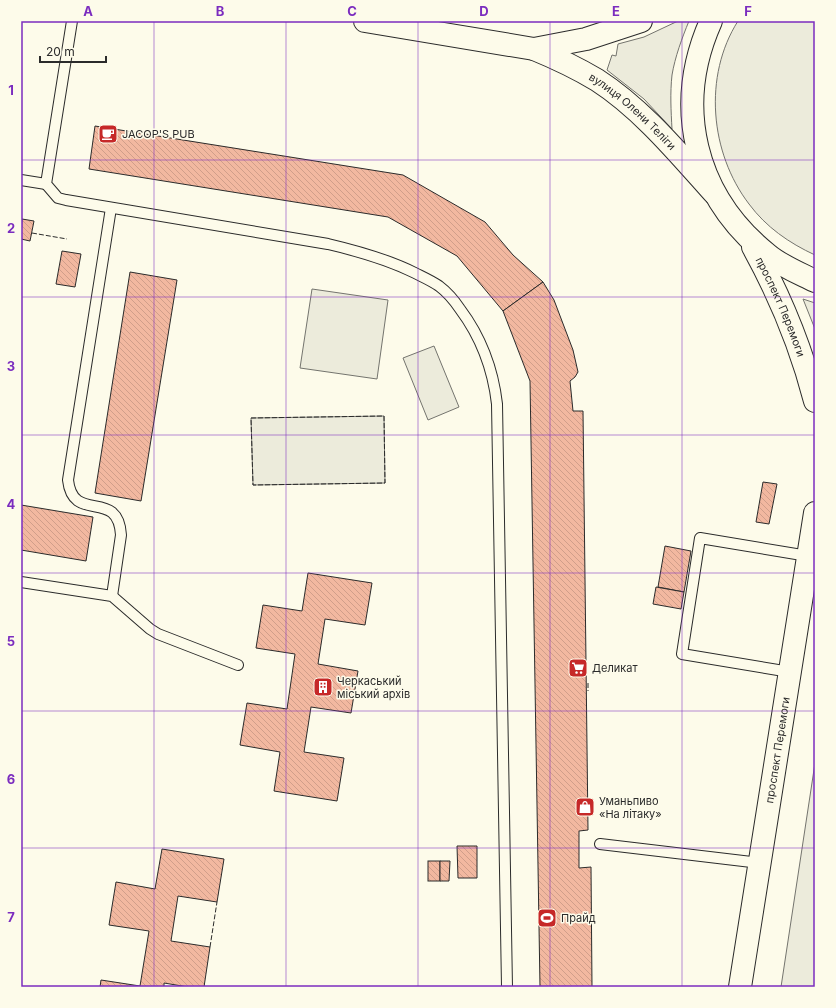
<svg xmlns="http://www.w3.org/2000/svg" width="836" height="1008" font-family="Inter,sans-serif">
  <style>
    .green { fill: #ecebdb; stroke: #74746e }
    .building { fill: url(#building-back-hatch); stroke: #2b2b2b }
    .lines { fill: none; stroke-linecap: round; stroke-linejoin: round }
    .lane-casing { stroke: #2b2b2b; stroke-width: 12 }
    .secondary-casing { stroke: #2b2b2b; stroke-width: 24 }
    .primary-casing { stroke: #2b2b2b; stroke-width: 24 }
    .lane { stroke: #fdfbea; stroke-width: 10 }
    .secondary { stroke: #fdfbea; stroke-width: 22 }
    .primary { stroke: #fdfbea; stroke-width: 22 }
    .fence { stroke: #2b2b2b; stroke-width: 1; stroke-dasharray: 5 2; stroke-linecap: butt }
    .grid { fill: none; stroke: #7b2cbf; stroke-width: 1; stroke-opacity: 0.55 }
    .labels { text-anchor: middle; stroke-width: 3; stroke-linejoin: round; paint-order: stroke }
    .street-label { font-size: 11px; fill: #2b2b2b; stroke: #fdfbea }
    .poi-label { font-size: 11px; fill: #2b2b2b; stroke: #fdfbea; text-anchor: start }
    .neatline { fill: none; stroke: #7b2cbf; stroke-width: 1.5 }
    .grid-label { font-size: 13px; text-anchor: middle; font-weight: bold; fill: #7b2cbf }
  </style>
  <defs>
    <pattern id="building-back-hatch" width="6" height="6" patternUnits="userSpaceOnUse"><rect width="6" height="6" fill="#f2b8a0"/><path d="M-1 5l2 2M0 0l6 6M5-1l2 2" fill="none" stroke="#d09e8a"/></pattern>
  </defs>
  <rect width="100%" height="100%" fill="#fdfbea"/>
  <g class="green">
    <path d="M 678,21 L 689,21 C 682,38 675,57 672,75 C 670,93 671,111 672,129 L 644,99 L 607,70 L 612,55 L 616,56 L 618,44 L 644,37 Z"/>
    <path d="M 738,21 L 815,21 L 815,255 C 789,243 766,227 749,204 C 710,153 703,76 738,21 Z"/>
    <polygon points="312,289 388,300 377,379 300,368"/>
    <polygon points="803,299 815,303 815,329"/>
    <polygon points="434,346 459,407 428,420 403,358"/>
    <polygon points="384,416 385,483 253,485 251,418"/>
    <polygon points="815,763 815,987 781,987"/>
  </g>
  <g class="building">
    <polygon points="95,126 403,175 485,222 513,255 543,282 503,311 457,256 388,217 89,169"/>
    <polygon points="22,219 34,221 30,241 21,239"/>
    <polygon points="62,251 81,254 75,287 56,284"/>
    <polygon points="130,272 177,280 141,501 95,493"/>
    <polygon points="543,282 554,300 573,350 578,372 575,377 570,381 573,411 583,411 588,830 579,831 579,868 591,867 592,987 540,987 530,381 503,311"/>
    <polygon points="763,482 777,484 769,524 756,522"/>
    <polygon points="21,505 93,517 86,561 21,550"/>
    <polygon points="665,546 691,551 684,592 658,587"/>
    <polygon points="308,573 372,583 365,625 325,619 318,664 358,671 351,713 311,707 304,752 344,758 337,801 274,791 280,752 240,745 247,703 287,709 295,654 256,648 263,605 302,611"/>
    <polygon points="656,587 684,592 681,609 653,604"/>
    <polygon points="457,846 477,846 477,878 458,878"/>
    <polygon points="162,849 224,859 217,902 178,896 171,941 210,947 204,987 188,987 164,983 164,987 100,987 101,980 140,986 149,931 109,925 116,882 155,889"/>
    <rect x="428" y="861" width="12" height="20"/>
    <polygon points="440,861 450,861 449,881 440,881"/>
  </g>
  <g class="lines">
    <g class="lane-casing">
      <g id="lane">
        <path d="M 72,21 L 46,184 L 58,198 L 66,200 L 328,244 C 358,251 387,259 415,273 C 423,277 432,281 439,286 C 447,292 454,300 460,309 C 481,337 493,369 497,404 L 507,987"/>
        <polyline points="21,180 46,184"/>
        <path d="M 111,208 L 68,480 C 73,525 118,487 121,535 L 112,596"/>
        <polyline points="21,582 112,596 150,629 158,634 238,665"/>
        <polyline points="790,672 682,654 700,538 808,556"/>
        <polyline points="600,844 760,863"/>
      </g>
    </g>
    <g class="secondary-casing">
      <g id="secondary">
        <path id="s1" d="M 365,21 L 534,49 C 556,58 577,68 597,80 C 642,109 679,154 714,193"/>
        <polyline points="534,49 586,39 641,21"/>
      </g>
    </g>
    <g class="primary-casing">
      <g id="primary">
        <path d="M 711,21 C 673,106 694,195 767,254 C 781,266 799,273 815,281"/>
        <path id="s2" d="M 753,247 C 780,296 801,347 815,401"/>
        <path id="s3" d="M 740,987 L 815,513"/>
      </g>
    </g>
    <use href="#lane" class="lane"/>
    <use href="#secondary" class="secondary"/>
    <use href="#primary" class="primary"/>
    <g class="fence">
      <polyline points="32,233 67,239"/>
      <polygon points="384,416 385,483 253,485 251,418"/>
      <polyline points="588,683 588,691"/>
      <polyline points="210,947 217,902"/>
    </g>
  </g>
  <path class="grid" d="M 154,21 L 154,987M 286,21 L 286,987M 418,21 L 418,987M 550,21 L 550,987M 682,21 L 682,987M 21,160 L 815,160M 21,297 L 815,297M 21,435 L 815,435M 21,573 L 815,573M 21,711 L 815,711M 21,848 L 815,848"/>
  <defs>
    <g id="cafe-square" transform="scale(1)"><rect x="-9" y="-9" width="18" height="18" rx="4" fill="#c62828" stroke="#fdfbea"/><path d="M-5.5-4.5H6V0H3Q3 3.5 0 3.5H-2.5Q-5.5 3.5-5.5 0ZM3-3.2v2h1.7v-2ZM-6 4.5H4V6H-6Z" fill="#fff"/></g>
    <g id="supermarket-square" transform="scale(1)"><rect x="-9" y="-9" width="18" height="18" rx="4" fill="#c62828" stroke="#fdfbea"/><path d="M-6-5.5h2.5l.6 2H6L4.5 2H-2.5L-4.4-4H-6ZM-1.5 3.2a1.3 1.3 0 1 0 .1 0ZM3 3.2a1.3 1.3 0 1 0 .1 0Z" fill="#fff"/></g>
    <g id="building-square" transform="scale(1)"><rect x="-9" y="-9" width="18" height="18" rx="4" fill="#c62828" stroke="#fdfbea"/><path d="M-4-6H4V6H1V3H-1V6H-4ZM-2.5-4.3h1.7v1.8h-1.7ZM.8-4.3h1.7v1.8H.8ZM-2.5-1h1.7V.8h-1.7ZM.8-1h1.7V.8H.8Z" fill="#fff"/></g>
    <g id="shop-square" transform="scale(1)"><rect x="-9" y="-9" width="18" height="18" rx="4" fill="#c62828" stroke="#fdfbea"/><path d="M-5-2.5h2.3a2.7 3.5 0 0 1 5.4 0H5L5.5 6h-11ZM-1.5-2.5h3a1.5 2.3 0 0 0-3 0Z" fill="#fff"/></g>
    <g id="stadium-square" transform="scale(1)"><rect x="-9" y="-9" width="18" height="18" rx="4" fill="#c62828" stroke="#fdfbea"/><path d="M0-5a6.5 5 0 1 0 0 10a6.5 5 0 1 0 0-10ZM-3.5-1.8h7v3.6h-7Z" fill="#fff"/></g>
  </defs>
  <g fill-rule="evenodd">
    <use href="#cafe-square" x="108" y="134"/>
    <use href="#supermarket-square" x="578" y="668"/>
    <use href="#building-square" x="323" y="687"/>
    <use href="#shop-square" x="585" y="807"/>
    <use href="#stadium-square" x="547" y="918"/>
  </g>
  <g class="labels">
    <g class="street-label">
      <text dy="4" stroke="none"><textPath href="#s1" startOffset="289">вулиця Олени Теліги</textPath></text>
      <text dy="4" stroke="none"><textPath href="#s2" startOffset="66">проспект Перемоги</textPath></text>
      <text dy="4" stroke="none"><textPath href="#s3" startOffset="240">проспект Перемоги</textPath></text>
    </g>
    <g class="poi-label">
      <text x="122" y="138">JACOP'S PUB</text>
      <text x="592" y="672">Деликат</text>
      <text x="337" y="685">Черкаський<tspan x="337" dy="13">міський архів</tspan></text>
      <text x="599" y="805">Уманьпиво<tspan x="599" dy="13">«На літаку»</tspan></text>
      <text x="561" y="922">Прайд</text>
    </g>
  </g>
  <rect width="836" height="1008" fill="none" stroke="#fdfbea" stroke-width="44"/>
  <path d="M40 56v6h66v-6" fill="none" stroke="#2b2b2b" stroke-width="2"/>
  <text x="46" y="56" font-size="12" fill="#2b2b2b" stroke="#fdfbea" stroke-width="3" paint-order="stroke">20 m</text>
  <rect x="22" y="22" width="792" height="964" class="neatline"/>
  <g class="grid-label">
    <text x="88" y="16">A</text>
    <text x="220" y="16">B</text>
    <text x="352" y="16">C</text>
    <text x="484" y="16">D</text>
    <text x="616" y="16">E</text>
    <text x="748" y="16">F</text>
    <text x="11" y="95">1</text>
    <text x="11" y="233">2</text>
    <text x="11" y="371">3</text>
    <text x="11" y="509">4</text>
    <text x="11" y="646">5</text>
    <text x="11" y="784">6</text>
    <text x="11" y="922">7</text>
  </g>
</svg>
